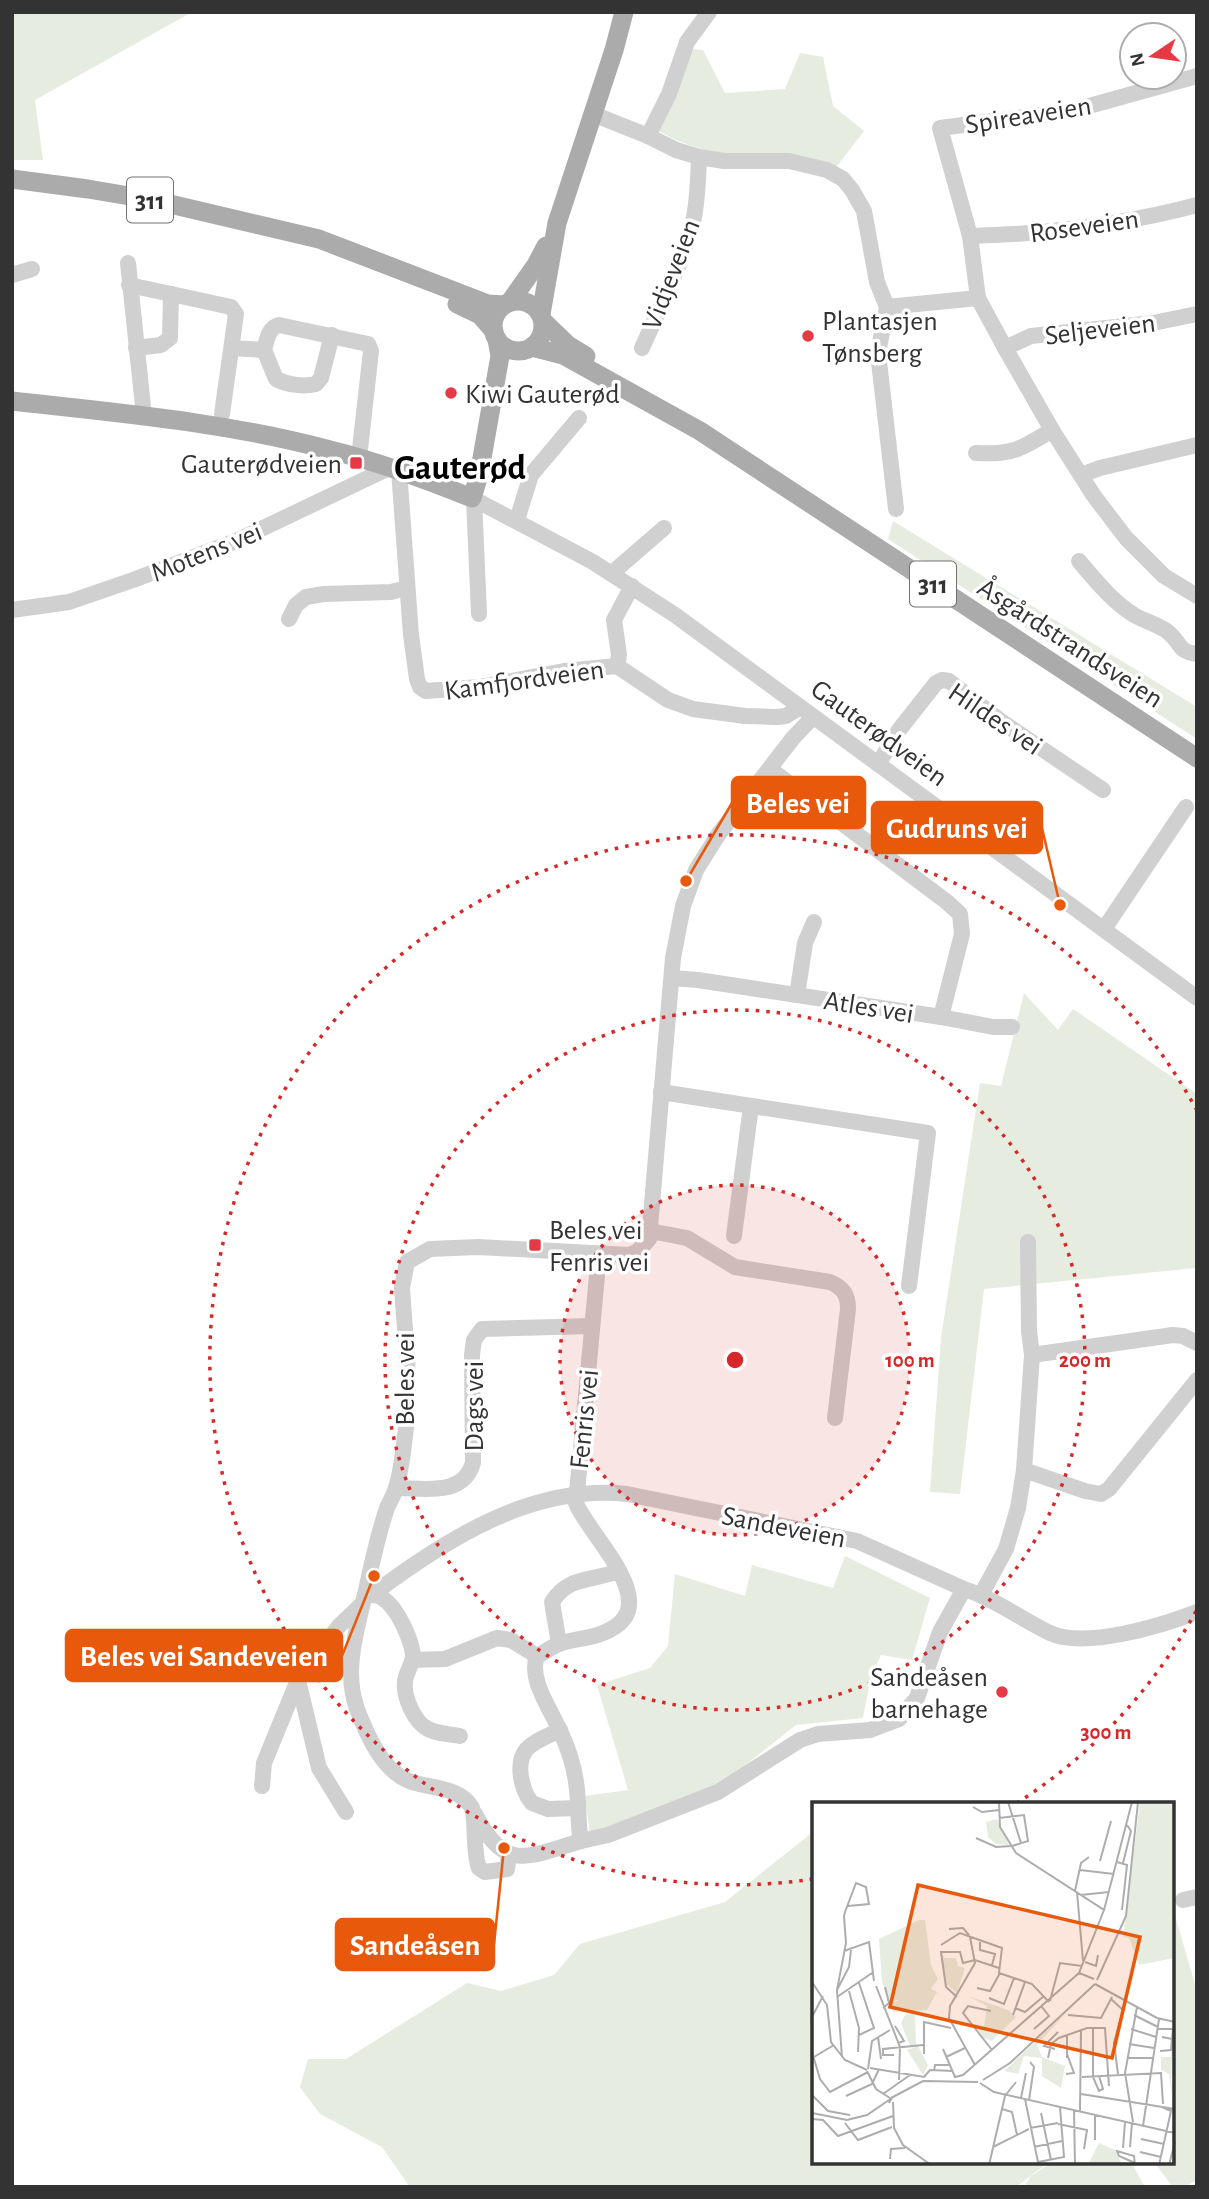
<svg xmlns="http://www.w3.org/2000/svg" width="1209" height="2199" font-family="'Alegreya Sans',sans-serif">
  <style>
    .green { fill: #e6ecdf }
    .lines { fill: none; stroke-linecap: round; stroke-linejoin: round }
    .minor { stroke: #d0d0d0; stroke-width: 16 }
    .major { stroke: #ababab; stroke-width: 19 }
    .ring { fill: none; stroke: #d62828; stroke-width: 3.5; stroke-dasharray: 3.5 7 }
    .poi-dot { fill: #e63946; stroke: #fff; stroke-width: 2.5 }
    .labels { text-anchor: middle; stroke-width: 7; stroke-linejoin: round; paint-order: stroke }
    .shield { fill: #fff; stroke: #707070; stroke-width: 2 }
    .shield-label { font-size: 26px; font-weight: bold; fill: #333 }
    .street-label { font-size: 28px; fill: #333; stroke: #fff }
    .poi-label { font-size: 28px; fill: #333; stroke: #fff; text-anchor: start }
    .district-label { font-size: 35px; font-weight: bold; fill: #000; stroke: #fff }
    .inset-road { fill: none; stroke: #adadad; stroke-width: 2 }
    .view { fill: #e8590c; fill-opacity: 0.15; stroke: #e8590c; stroke-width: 3.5 }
    .inset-edge { fill: none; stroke: #333; stroke-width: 3.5 }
    .centre { fill: #d62828; stroke: #fff; stroke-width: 3.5 }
    .ring-label { font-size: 21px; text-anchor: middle; font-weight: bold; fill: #d62828; stroke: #fff; stroke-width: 7; stroke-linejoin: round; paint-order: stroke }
    .leader { fill: none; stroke: #e8590c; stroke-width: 2.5 }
    .callout-dot { fill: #e8590c; stroke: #fff; stroke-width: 2.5 }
    .callout { fill: #e8590c; stroke: #e8590c; stroke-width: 2.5 }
    .callout-label { font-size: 30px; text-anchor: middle; font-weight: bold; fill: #fff }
  </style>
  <rect width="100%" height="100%" fill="#fff"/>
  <g class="green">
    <polygon points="12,12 192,12 35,100 43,160 12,160"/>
    <path d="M 690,49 L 703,50 L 725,93 L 785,89 L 800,53 L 823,57 L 833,106 L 864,131 L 834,170 C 781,162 704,159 659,131 Z"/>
    <polygon points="893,521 1197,707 1197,739 888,539"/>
    <polygon points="1024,993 1058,1030 1073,1009 1197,1094 1197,1281 1196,1268 984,1289 960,1494 930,1492 941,1338 980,1083 1001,1086"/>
    <polygon points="845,1556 930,1598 912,1660 881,1655 870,1680 863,1718 796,1725 719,1786 590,1835 585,1796 628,1790 597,1685 650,1668 668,1646 675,1574 745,1596 752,1565 833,1588"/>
    <polygon points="813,1832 814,2162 1049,2162 1016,2187 410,2187 382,2147 320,2114 300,2087 308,2059 346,2059 467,1983 501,1991 554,1975 580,1944 725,1902"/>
    <polygon points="1172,1905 1197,1991 1197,2180 1184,2187 1173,2187 1154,2162 1172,2162"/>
    <polygon points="1052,2162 1131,2162 1145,2187 1024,2187 1031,2176"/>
  </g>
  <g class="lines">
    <g class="minor">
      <polyline points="1197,76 1071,111 940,128 970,236 978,298 1005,348 1052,430 1094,496 1126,538 1164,576 1197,596"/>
      <polyline points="593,114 648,136 676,150 699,157 724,161 789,161 827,170 843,179 852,190 864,211 877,282 887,307 878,353 896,509"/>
      <polyline points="648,136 669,94 687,42 709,12"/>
      <path d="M 970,236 C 1048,234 1122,225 1197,205"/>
      <polyline points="128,263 144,416"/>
      <polyline points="12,275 32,269"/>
      <polyline points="129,285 171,294 170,338 161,345 136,348"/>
      <polyline points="171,294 231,307 236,314 222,414"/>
      <polyline points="887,307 978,298"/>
      <path d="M 232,348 L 264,350 L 276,379 C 288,385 304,387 316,384 L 321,378 L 332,335"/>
      <path d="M 642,348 C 660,307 682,265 693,222 C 698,200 698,179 699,157"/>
      <polyline points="1005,348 1031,336 1153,323 1197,314"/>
      <path d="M 264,350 C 267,340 268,328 279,325 L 368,344 L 371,351 L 359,458"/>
      <path d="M 976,453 C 1013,455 1021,449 1052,430"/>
      <polyline points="399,470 411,635 417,679 420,687 426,691 479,687 564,671 617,666 668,700 693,709 745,716 777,717 786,716 799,708"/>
      <polyline points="1081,475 1100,468 1197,445"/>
      <polyline points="472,498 593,562 675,615 1197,998"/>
      <polyline points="474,499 479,614"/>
      <polyline points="517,520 531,475 579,418"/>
      <path d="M 1079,561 C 1096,581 1112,601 1134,615 C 1144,621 1159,625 1168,632 C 1182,643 1176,651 1197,654"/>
      <polyline points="612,573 664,528"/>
      <polyline points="12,610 69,602 133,580 236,541 391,467"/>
      <polyline points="289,619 296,605 306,597 324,594 391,592 407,588"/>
      <polyline points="617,666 619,655 614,620 632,586"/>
      <polyline points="878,764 899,730 936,683 942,680 949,681 1005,724 1103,790"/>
      <polyline points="770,769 947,902 960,914 962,934 941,1017"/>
      <polyline points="1104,929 1186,807"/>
      <polyline points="672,978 698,980 941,1017 993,1027 1012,1027"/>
      <polyline points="797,995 805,943 814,922"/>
      <polyline points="661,1092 928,1133 909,1286"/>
      <path d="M 650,1231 L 687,1238 L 735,1267 L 830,1282 C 843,1288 848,1294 848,1309 L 835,1418"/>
      <polyline points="734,1236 751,1106"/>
      <polyline points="1028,1242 1029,1331 1032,1355 1024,1470 1085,1491 1101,1494 1109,1489 1197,1380"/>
      <path d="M 599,1254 L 576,1503 C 587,1533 661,1600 613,1628 C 598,1638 578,1638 561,1643 C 553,1646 545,1652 537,1656 C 528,1680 552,1711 561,1733 C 571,1754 577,1779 578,1802 C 579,1815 578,1828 581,1841 L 608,1835 L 718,1792 L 800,1740 L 818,1734 L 870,1730 L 899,1719 L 917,1698 L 940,1632 L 964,1589"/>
      <polyline points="1032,1355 1173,1335 1183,1336 1197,1343"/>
      <path d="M 396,1488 C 425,1488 463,1497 473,1463 L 472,1355 L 474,1340 L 482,1329 L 592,1326"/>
      <path d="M 373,1594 C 445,1540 532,1484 627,1494 L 857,1541 L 964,1589 C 995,1599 1021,1619 1050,1633 C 1085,1649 1161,1626 1197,1612"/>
      <polyline points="981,1595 1006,1549 1018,1508 1024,1470"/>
      <path d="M 367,1596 C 390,1588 411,1636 413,1655 C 413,1664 406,1672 405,1681 C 403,1696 414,1722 428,1729 C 438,1734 449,1734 460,1736"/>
      <path d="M 559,1644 L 552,1602 C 569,1575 592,1582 618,1571"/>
      <polyline points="413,1660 445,1659 497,1638 511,1640 537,1656"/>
      <path d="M 560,1730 C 537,1742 516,1745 521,1777 C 523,1787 525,1795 532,1803 L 548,1809 L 578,1808"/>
      <polyline points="262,1786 264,1763 298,1680"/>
      <polyline points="346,1812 319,1768 298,1680 339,1626 361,1605"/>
      <path d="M 475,1814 C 506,1873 526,1857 581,1841"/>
      <path d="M 509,1854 L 507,1869 L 485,1872 L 479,1868 C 472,1850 477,1815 471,1806 C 457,1786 430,1789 409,1781 C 382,1770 367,1735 357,1709 C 343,1670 357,1629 366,1590 C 372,1563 378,1534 387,1508 C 390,1501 394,1495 396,1488 C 401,1472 403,1453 405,1436 C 412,1388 405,1336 402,1288 L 407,1262 L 430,1249 L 478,1247 L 629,1255 L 637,1252 L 649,1239 L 673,958 L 683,906 L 696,870 L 718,835 L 793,738 L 813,717"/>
      <polyline points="1183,1900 1197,1897"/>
    </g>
    <g class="major">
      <polyline points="12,179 88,189 153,200 319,239 488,304 504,305"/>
      <circle cx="518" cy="326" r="25"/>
      <polyline points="510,302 536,265 546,246"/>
      <polyline points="457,304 480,315 494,331"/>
      <polyline points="541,314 557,223 614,50 624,12"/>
      <polyline points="543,321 568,345 586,356"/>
      <polyline points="532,347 563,355 700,431 1197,758"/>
      <path d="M 12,401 C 119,413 226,422 330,450 C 379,462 425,479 472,498 L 479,475 L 500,356 L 497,339"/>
    </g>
  </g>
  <circle cx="735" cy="1360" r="175" fill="#d62828" fill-opacity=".12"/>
  <g class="ring">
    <circle cx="735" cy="1360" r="175"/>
    <circle cx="735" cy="1360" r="350"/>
    <path d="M1196 1611A525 525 0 0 1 1017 1803M813 1879A525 525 0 1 1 1196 1109"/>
  </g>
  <g class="poi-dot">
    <circle cx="808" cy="336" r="7"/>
    <circle cx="451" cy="393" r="7"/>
    <rect x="349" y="456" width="14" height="14" rx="3.5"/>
    <rect x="528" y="1238" width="14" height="14" rx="3.5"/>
    <circle cx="1002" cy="1692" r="7"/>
  </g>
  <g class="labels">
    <g class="shield">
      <rect x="127" y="177.5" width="46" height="45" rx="5"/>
      <rect x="910" y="561.5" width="46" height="45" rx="5"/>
    </g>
    <g class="shield-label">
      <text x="150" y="209">311</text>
      <text x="933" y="593">311</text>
    </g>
    <g class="street-label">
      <text transform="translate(1028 114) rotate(-9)" y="10">Spireaveien</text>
      <text transform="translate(1084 225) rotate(-8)" y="10">Roseveien</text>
      <text transform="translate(670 274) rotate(-69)" y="10">Vidjeveien</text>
      <text transform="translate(1100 328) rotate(-7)" y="10">Seljeveien</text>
      <text transform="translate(206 551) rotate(-22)" y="10">Motens vei</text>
      <text transform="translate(1071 642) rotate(33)" y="10">Åsgårdstrandsveien</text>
      <text transform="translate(524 679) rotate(-8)" y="10">Kamfjordveien</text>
      <text transform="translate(996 718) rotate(34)" y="10">Hildes vei</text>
      <text transform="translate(880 732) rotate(36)" y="10">Gauterødveien</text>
      <text transform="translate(869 1006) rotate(9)" y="10">Atles vei</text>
      <text transform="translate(404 1379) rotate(-90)" y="10">Beles vei</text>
      <text transform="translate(473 1406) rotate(-90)" y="10">Dags vei</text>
      <text transform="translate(583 1419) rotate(-84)" y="10">Fenris vei</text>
      <text transform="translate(784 1526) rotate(11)" y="10">Sandeveien</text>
    </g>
    <g class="poi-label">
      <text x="822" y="330">Plantasjen<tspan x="822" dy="32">Tønsberg</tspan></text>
      <text x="465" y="403">Kiwi Gauterød</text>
      <text x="342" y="473" text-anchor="end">Gauterødveien</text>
      <text x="549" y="1239">Beles vei<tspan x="549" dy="32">Fenris vei</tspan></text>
      <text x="988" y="1686" text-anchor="end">Sandeåsen<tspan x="988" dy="32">barnehage</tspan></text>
    </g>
    <g class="district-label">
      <text x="460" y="479">Gauterød</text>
    </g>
  </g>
  <g transform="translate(812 1802)">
    <rect width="362" height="362" fill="#fff"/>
    <path d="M 328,0 L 362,0 L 362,156 L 327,163 L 317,136 L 311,135 ZM 185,17 L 197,43 L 184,42 L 176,35 L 174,20 ZM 107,118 L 113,118 L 119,163 L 126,177 L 119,187 L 125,190 L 115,208 L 81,210 L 79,202 L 87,198 L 78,199 L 70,180 L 67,137 ZM 129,151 L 133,156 L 144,156 L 146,164 L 153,166 L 145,191 L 134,182 ZM 156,194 L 196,208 L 204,215 L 180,239 L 172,236 L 165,226 L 172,225 L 175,204 ZM 103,210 L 104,243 L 98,244 L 89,221 L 93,213 ZM 253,212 L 225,243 L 230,255 L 253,264 L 249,286 L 230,274 L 230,256 L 212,254 L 206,272 L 192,269 ZM 362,222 L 362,240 L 360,255 L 359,279 L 362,307 L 357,272 L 349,268 L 349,255 L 359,255 ZM 106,244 L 116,263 L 111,273 L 95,248 ZM 287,341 L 303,348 L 310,362 L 276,363 Z" fill="#e6ecdf"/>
    <path class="inset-road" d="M 187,0 L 188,25 L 204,51 L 292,108 L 267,171 L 282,177M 196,0 L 209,41M 161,5 L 170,10 L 187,8M 187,16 L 212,13 L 216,39 L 200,44M 164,36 L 184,45 L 199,44M 288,59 L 299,19M 305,60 L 315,63 L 310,108M 311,61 L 319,29 L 315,23M 268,68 L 302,72M 263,89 L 269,61 L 277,55M 265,90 L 271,159M 269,93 L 297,90M 292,108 L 320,0M 137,127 L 151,126 L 157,133M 158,135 L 163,161 L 138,204 L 137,216 L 163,263M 168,140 L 168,148 L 183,152 L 180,163M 129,143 L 148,131 L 190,146 L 187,171 L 220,182 L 237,200M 32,149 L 57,140 L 62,179M 273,160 L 284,164 L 286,153M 285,178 L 314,114 L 326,0M 0,180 L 15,203 L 19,240 L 33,258 L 55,268M 283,182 L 345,216 L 363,220M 64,184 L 88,245 L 87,278M 165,186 L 178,189 L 188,171M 25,188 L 37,165 L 39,148M 37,189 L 47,226 L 46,250M 25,195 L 60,171M 145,195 L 134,185 L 129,150 L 148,150 L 151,161 L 163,158 L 187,166M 177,196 L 192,202 L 202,176M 299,197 L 311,208 L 302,241 L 306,272M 238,199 L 248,161 L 270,164M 71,206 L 77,201 L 73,185M 203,206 L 213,210 L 232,194M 179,209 L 156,204 L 151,211 L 180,248M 201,213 L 213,180M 256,213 L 289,216 L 300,195M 322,213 L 346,225M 0,215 L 11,194M 83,224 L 92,239 L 86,241M 222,227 L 237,214 L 230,205M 281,227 L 281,275 L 287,289 L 291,287 L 287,274M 319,227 L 344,235M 345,227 L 361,227 L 360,237M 47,233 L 62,226 L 47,181M 255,233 L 255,256M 66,235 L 69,257M 317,242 L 342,246M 131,247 L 143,275 L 151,273 L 267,171M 243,247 L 232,244 L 246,230M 348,249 L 359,248 L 360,237 L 350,235M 0,250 L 8,277 L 18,290 L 56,270M 112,252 L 112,220 L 139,226M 82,253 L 71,253 L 71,247 L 111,243M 2,255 L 22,243M 30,255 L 25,188 L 34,141 L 32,114 L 33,110 L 44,81 L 54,85 L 57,102 L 36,104M 134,255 L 153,246M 236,256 L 239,242 L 247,236 L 275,226 L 293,226 L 297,284M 315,256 L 341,256M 58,266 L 112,275 L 118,268 L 141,269M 56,267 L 60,239 L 78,228M 55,269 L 64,287 L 78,296M 122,269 L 123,263 L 138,263M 254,272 L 262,271 L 255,252M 270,275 L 349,271 L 351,302M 171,278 L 198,261 L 283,182M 168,281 L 182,290 L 363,331M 71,292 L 98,273M 269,292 L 363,307M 0,293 L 16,309 L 38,313M 34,294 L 60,282 L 67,267M 79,296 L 111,279 L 166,280M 209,296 L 214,271M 213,297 L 226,360 L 252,355 L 248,305M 217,298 L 222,265 L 218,260M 81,300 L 82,326 L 91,343 L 119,363M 190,307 L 200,310 L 205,333M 262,308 L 263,363M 268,309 L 269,228M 0,311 L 35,318 L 55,313 L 80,296 L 77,301M 229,311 L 239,358M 283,313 L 283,338M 0,317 L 11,318 L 26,334 L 81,314M 321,320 L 313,271 L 325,205M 33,321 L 46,338 L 80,325M 246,322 L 275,328 L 272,347M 331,324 L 347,217M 218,326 L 246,321M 329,337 L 352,342M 181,345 L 217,327M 222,345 L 250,339M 318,345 L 320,321M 311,346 L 313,320M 328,350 L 349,355M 78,357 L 79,347 L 93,346M 323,361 L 307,354 L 305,349 L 322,354 L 323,363M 177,363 L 193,294 L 204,280M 347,363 L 359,309 L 350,305M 357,363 L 363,340"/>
    <path class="view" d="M 106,83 L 328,135 L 300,256 L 78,205 Z"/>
    <rect width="362" height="362" class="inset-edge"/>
  </g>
  <circle cx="735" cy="1360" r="10" class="centre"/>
  <g class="ring-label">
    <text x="910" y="1367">100 m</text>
    <text x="1085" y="1367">200 m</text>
    <text x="1106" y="1739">300 m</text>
  </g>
  <path class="leader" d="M686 881L732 803M1060 905L1042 828M374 1576L342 1656M504 1848L494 1944"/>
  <g class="callout-dot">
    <circle cx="686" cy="881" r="7"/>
    <circle cx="1060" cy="905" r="7"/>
    <circle cx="374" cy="1576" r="7"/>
    <circle cx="504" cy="1848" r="7"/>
  </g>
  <g class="callout">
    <rect x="732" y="777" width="133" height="51" rx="7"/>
    <rect x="872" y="802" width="170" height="51" rx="7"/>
    <rect x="66" y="1630" width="276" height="51" rx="7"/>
    <rect x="336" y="1919" width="158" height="51" rx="7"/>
  </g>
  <g class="callout-label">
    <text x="798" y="813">Beles vei</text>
    <text x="957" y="838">Gudruns vei</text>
    <text x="204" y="1666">Beles vei Sandeveien</text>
    <text x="415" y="1955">Sandeåsen</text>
  </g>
  <rect width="1209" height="2199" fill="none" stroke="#333333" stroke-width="28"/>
  <g transform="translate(1153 56) rotate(257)"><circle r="33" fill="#ffffff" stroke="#adadad" stroke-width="2"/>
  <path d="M0-5L12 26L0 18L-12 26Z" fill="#e63946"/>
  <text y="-10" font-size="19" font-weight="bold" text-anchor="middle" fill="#333333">N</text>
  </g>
</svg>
